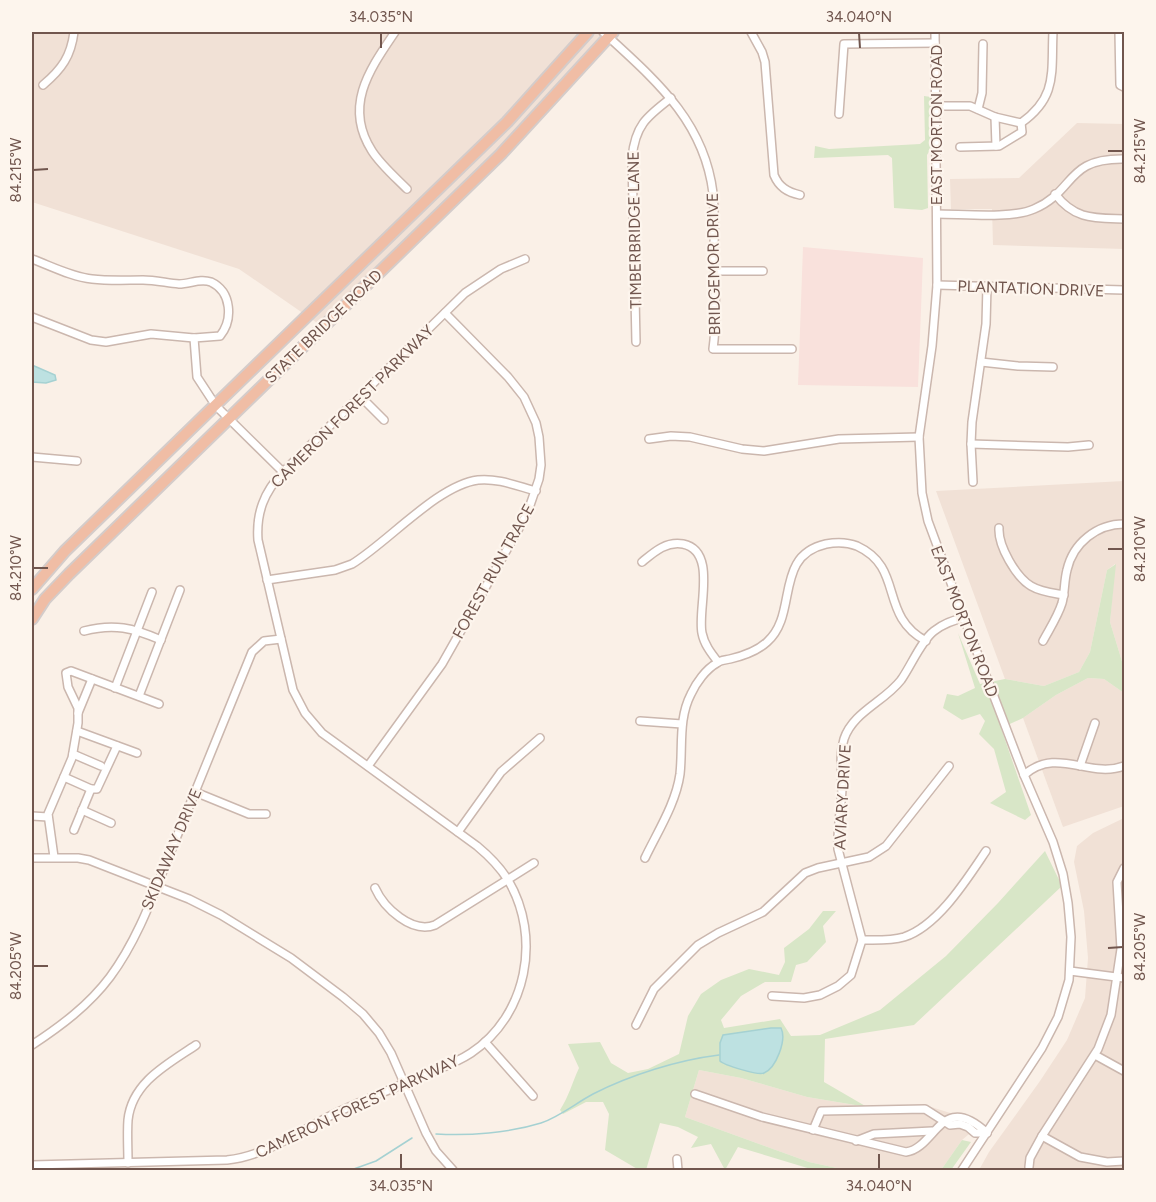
<svg xmlns="http://www.w3.org/2000/svg" width="1156" height="1202" font-family="Figtree,sans-serif">
  <style>
    .residential { fill: #f1e1d6 }
    .commercial { fill: #f9e1dc }
    .green { fill: #d8e6c7 }
    .water { fill: #bde1e1; stroke: #a5d1d2; stroke-width: 1.5 }
    .lines { fill: none; stroke-linecap: round; stroke-linejoin: round }
    .stream { stroke: #a5d1d2; stroke-width: 1.5 }
    .minor-casing { stroke: #cbb7ae; stroke-width: 10 }
    .trunk-casing { stroke: #d4ccca; stroke-width: 14 }
    .minor { stroke: #fff; stroke-width: 7 }
    .trunk { stroke: #f0bda5; stroke-width: 10 }
    .ticks { fill: none; stroke: #71564e; stroke-width: 2 }
    .labels { text-anchor: middle; stroke-width: 4.5; stroke-linejoin: round; paint-order: stroke }
    .street-label { font-size: 16px; fill: #71564e; stroke: #fdf5ed }
    .neatline { fill: none; stroke: #71564e; stroke-width: 2 }
    .ticks-label { font-size: 15px; text-anchor: middle; fill: #71564e }
  </style>
  <rect width="100%" height="100%" fill="#faf0e7"/>
  <g class="residential">
    <polygon points="32,32 613,32 605,43 320,325 239,269 32,202"/>
    <polygon points="1077,123 1124,124 1124,249 993,245 992,209 951,209 950,179 1019,178"/>
    <polygon points="1124,481 1124,668 1110,622 1115,564 1107,570 1090,652 1079,672 1044,686 1005,679 936,491"/>
    <polygon points="1088,678 1104,679 1124,693 1124,806 1063,827 1023,718 1056,695"/>
    <polygon points="1124,818 1124,1170 979,1170 989,1152 1040,1081 1067,1040 1085,998 1088,958 1084,911 1074,862 1077,846 1093,833"/>
    <polygon points="699,1070 741,1078 807,1097 867,1107 928,1106 982,1123 962,1140 941,1170 846,1170 809,1162 685,1117"/>
  </g>
  <polygon class="commercial" points="803,247 923,258 918,387 798,385"/>
  <g class="green">
    <polygon points="924,96 931,97 931,148 927,155 928,208 922,210 894,208 892,158 888,155 814,158 815,146 829,149 920,144 925,140"/>
    <polygon points="1116,564 1110,622 1124,668 1124,693 1104,679 1088,678 1056,695 1023,718 1001,728 1031,815 1025,820 990,803 1006,792 994,749 979,734 985,721 980,714 962,720 943,708 947,694 958,696 975,688 958,633 980,684 1005,679 1044,686 1079,672 1090,652 1107,570"/>
    <path d="M 1045,851 L 1062,886 L 914,1025 L 825,1039 L 824,1082 L 867,1107 L 807,1097 L 741,1078 L 699,1070 L 685,1117 L 809,1162 L 846,1170 L 814,1170 L 738,1147 L 725,1170 L 711,1144 L 691,1148 L 698,1137 L 678,1127 L 660,1123 L 646,1170 L 639,1170 L 605,1150 L 609,1114 L 603,1102 L 586,1102 L 563,1114 L 560,1110 C 569,1096 572,1083 579,1068 L 568,1044 L 600,1042 L 611,1063 L 628,1073 L 648,1069 L 679,1054 L 688,1016 L 701,994 L 721,980 L 749,969 L 779,975 L 785,962 L 784,948 L 809,929 L 823,911 L 836,911 L 823,926 L 826,942 L 807,962 L 796,965 L 791,982 L 765,982 L 741,996 L 721,1020 L 724,1028 L 780,1019 L 791,1036 L 820,1035 L 880,1010 L 946,956 L 998,903 Z"/>
    <polygon points="962,1140 971,1142 951,1170 941,1170"/>
  </g>
  <g class="water">
    <polygon points="32,365 55,375 56,380 46,383 32,382"/>
    <path d="M 771,1028 L 781,1028 C 787,1040 776,1068 764,1073 C 759,1076 724,1065 720,1061 L 720,1043 L 723,1035 Z"/>
  </g>
  <g class="lines">
    <g class="stream">
      <path d="M 436,1134 C 469,1136 509,1133 541,1123 C 559,1117 576,1103 593,1094 C 630,1075 678,1060 719,1055"/>
      <polyline points="351,1170 376,1161 412,1138"/>
    </g>
    <g class="minor-casing">
      <g id="minor">
        <path d="M 395,32 C 370,69 343,106 372,151 C 381,165 395,177 407,189"/>
        <path d="M 603,32 C 654,79 704,120 713,193 C 715,214 714,236 714,258 C 715,288 717,319 713,349 L 792,349"/>
        <path d="M 751,32 L 762,52 L 765,62 L 774,175 C 779,187 787,192 800,195"/>
        <polyline points="935,32 937,285 932,346 919,437 922,493 928,521 964,618 1024,775 1053,842 1063,874 1068,903 1071,937 1069,980 1058,1017 1042,1048 962,1170"/>
        <polyline points="1119,32 1120,85 1124,87"/>
        <path d="M 43,85 C 62,69 71,56 74,32"/>
        <polyline points="936,106 970,106 995,117 1021,123"/>
        <polyline points="978,109 982,93 983,44"/>
        <polyline points="839,114 844,44 935,43"/>
        <polyline points="995,117 996,146"/>
        <path d="M 1021,123 C 1058,97 1051,72 1053,32"/>
        <polyline points="960,147 999,146 1022,132 1021,123"/>
        <path d="M 1055,194 C 1075,220 1094,218 1124,219"/>
        <path d="M 937,214 C 963,214 1012,219 1034,209 C 1076,191 1065,158 1124,159"/>
        <path d="M 32,259 C 51,266 72,277 92,279 C 109,281 126,280 143,280 C 155,280 167,283 179,284 C 190,284 200,278 211,282 C 232,292 233,320 220,336 L 194,338 L 197,377 L 216,406 L 283,472"/>
        <polyline points="714,271 763,271"/>
        <polyline points="937,285 1124,290"/>
        <polyline points="32,317 91,340 106,342 151,334 194,338"/>
        <path d="M 636,342 L 632,158 C 635,126 646,117 671,98"/>
        <polyline points="981,362 1018,366 1053,367"/>
        <polyline points="360,396 384,420"/>
        <polyline points="649,439 671,436 690,437 742,449 764,451 839,439 919,437"/>
        <polyline points="971,444 1068,447 1089,445"/>
        <polyline points="32,457 77,461"/>
        <polyline points="973,482 971,444 972,422 986,324 987,286"/>
        <path d="M 999,528 C 998,546 1016,577 1031,586 C 1041,592 1053,593 1064,595"/>
        <path d="M 642,562 C 654,552 666,541 683,544 C 718,551 697,609 702,633 C 704,644 711,653 718,662"/>
        <path d="M 267,580 L 335,570 L 352,564 C 388,542 438,485 478,480 C 498,478 517,486 536,491"/>
        <path d="M 84,631 C 114,623 133,628 161,640"/>
        <path d="M 1043,641 C 1050,628 1058,616 1062,603 C 1065,592 1064,581 1067,570 C 1073,543 1097,524 1124,524"/>
        <polyline points="115,688 152,592"/>
        <polyline points="139,696 180,590"/>
        <polyline points="78,713 92,679"/>
        <polyline points="640,721 682,724"/>
        <polyline points="77,731 137,753"/>
        <polyline points="73,754 101,766"/>
        <polyline points="368,766 442,664 527,514 539,479 541,465 539,437 536,423 524,397 508,377 445,313"/>
        <polyline points="1080,766 1095,723"/>
        <path d="M 1024,775 C 1057,746 1089,779 1124,766"/>
        <polyline points="64,777 91,789 97,789 117,746"/>
        <polyline points="195,792 249,814 266,814"/>
        <polyline points="82,810 111,823"/>
        <polyline points="32,816 48,817"/>
        <polyline points="74,830 91,789"/>
        <polyline points="458,832 501,772 540,738"/>
        <polyline points="54,857 48,814 72,758 78,723 78,708 68,687 66,673 71,671 159,704"/>
        <polyline points="32,858 78,858 89,860 189,899 221,915 291,958 343,997 363,1014 379,1033 391,1053 426,1133 436,1151 453,1170"/>
        <path d="M 645,858 C 658,831 676,803 680,774 C 683,747 678,719 691,694 C 696,683 706,669 717,663 C 720,660 726,660 730,659 C 743,656 756,652 767,642 C 799,614 773,556 826,544 C 836,542 847,542 857,546 C 905,568 878,615 926,641"/>
        <path d="M 375,888 C 384,908 412,934 435,925 L 534,863"/>
        <path d="M 862,940 C 876,940 890,941 904,937 C 938,926 967,879 986,851"/>
        <polyline points="1070,971 1124,978"/>
        <path d="M 772,996 L 804,998 L 820,995 L 838,986 L 851,975 L 862,940 L 838,849 C 837,829 841,810 842,789 C 842,773 839,755 844,739 C 853,712 884,702 901,680 C 911,666 921,641 934,631 C 943,624 953,620 964,618"/>
        <polyline points="636,1025 654,989 698,945 718,933 763,912 805,873 818,868 869,857 886,846 949,766"/>
        <polyline points="485,1042 533,1096"/>
        <path d="M 32,1045 C 61,1026 89,1005 110,977 C 139,938 155,890 173,846 C 199,781 226,717 252,652 L 264,641 L 281,639"/>
        <polyline points="1095,1055 1124,1071"/>
        <path d="M 695,1094 L 762,1117 L 906,1152 C 936,1148 941,1090 987,1133"/>
        <polyline points="813,1130 821,1111 925,1109 950,1125 960,1124 968,1127 975,1133 987,1133"/>
        <polyline points="1042,1136 1080,1157 1107,1162 1124,1161"/>
        <polyline points="856,1141 874,1134 932,1131"/>
        <polyline points="677,1159 678,1170"/>
        <path d="M 128,1163 C 128,1148 127,1134 128,1120 C 132,1082 168,1064 196,1045"/>
        <path d="M 32,1165 L 227,1160 C 267,1156 302,1129 338,1112 C 366,1099 394,1088 422,1076 C 438,1069 456,1063 471,1053 C 527,1016 542,937 508,880 C 500,867 489,856 477,846 L 322,733 L 305,713 L 293,690 L 258,540 C 256,513 264,492 283,472 L 465,293 L 501,269 L 525,259"/>
        <polyline points="1029,1167 1030,1158 1042,1136 1098,1049 1111,1015 1121,949 1117,882 1124,868"/>
      </g>
    </g>
    <g class="trunk-casing">
      <g id="trunk">
        <polyline points="32,589 65,551 507,122 588,32"/>
        <polyline points="32,619 45,599 69,574 501,154 613,32"/>
      </g>
    </g>
    <use href="#minor" class="minor"/>
    <use href="#trunk" class="trunk"/>
  </g>
  <path class="ticks" d="M 381,33 L 381,48M 859,33 L 860,48M 1108,151 L 1123,151M 33,170 L 48,169M 1108,549 L 1123,549M 33,568 L 48,568M 1108,948 L 1123,947M 33,966 L 48,966M 401,1154 L 401,1169M 879,1154 L 879,1169"/>
  <g class="labels">
    <g class="street-label">
      <text transform="translate(936 125) rotate(-90)" y="6">EAST MORTON ROAD</text>
      <text transform="translate(634 230) rotate(-91)" y="6">TIMBERBRIDGE LANE</text>
      <text transform="translate(713 264) rotate(-91)" y="6">BRIDGEMOR DRIVE</text>
      <text transform="translate(1031 288) rotate(2)" y="6">PLANTATION DRIVE</text>
      <text transform="translate(323 326) rotate(-44)" y="6">STATE BRIDGE ROAD</text>
      <text transform="translate(352 406) rotate(-45)" y="6">CAMERON FOREST PARKWAY</text>
      <text transform="translate(493 571) rotate(-61)" y="6">FOREST RUN TRACE</text>
      <text transform="translate(965 621) rotate(69)" y="6">EAST MORTON ROAD</text>
      <text transform="translate(842 797) rotate(-87)" y="6">AVIARY DRIVE</text>
      <text transform="translate(171 849) rotate(-67)" y="6">SKIDAWAY DRIVE</text>
      <text transform="translate(357 1106) rotate(-25)" y="6">CAMERON FOREST PARKWAY</text>
    </g>
  </g>
  <rect width="1156" height="1202" fill="none" stroke="#fdf5ed" stroke-width="66"/>
  <rect x="33" y="33" width="1090" height="1136" class="neatline"/>
  <g class="ticks-label">
    <text x="381" y="22">34.035°N</text>
    <text x="859" y="22">34.040°N</text>
    <text transform="translate(1140 151) rotate(-90)" y="5">84.215°W</text>
    <text transform="translate(16 170) rotate(-90)" y="5">84.215°W</text>
    <text transform="translate(1140 549) rotate(-90)" y="5">84.210°W</text>
    <text transform="translate(16 568) rotate(-90)" y="5">84.210°W</text>
    <text transform="translate(1140 947) rotate(-90)" y="5">84.205°W</text>
    <text transform="translate(16 966) rotate(-90)" y="5">84.205°W</text>
    <text x="401" y="1191">34.035°N</text>
    <text x="879" y="1191">34.040°N</text>
  </g>
</svg>
